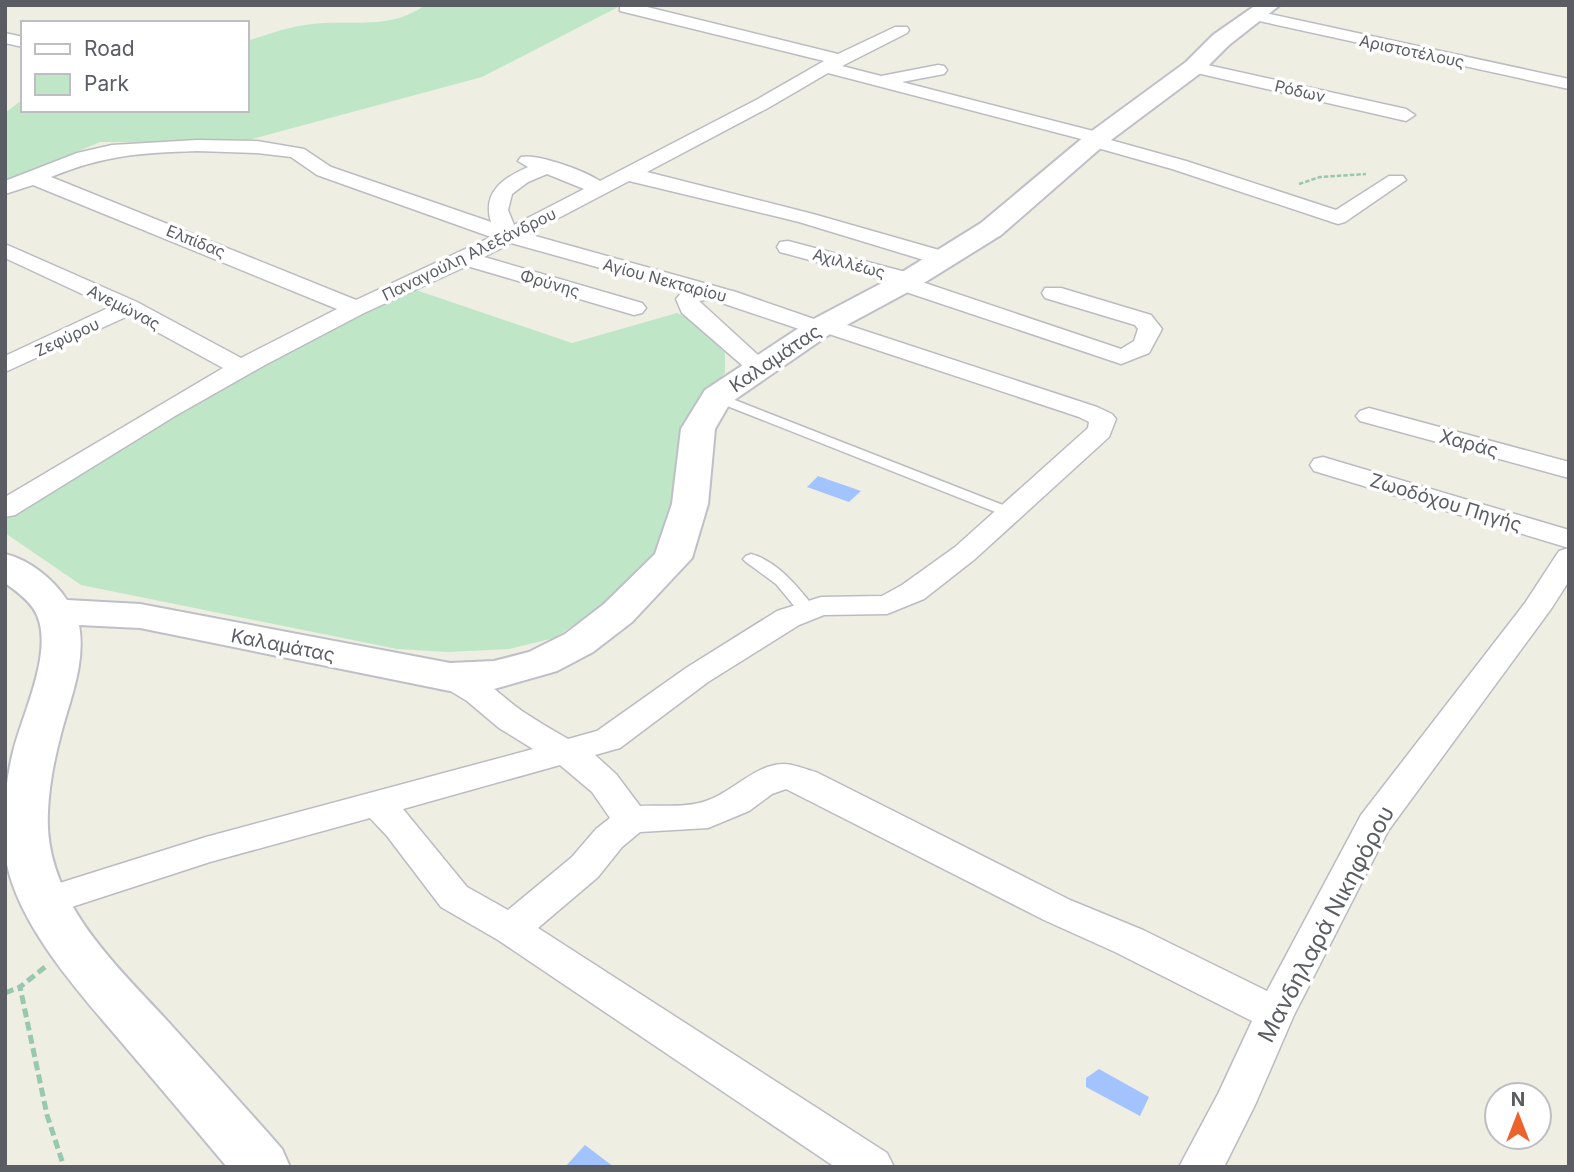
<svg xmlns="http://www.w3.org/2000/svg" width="1574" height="1172" font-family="Inter,sans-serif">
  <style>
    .green { fill: #bfe7c7 }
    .water { fill: #a3c3ff }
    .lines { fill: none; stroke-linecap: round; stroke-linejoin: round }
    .lane-casing { stroke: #bbbcc2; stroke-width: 3 }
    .street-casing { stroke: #bbbcc2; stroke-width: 3 }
    .secondary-casing { stroke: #bebfc7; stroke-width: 4 }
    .path-far1 { stroke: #98c8b0; stroke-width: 2.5; stroke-dasharray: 4.5 2; stroke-linecap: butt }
    .path { stroke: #98c8b0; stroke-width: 5; stroke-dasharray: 9 4.5; stroke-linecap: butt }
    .lane { fill: #fff; fill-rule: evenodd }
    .street { fill: #fff; fill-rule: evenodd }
    .secondary { fill: #fff; fill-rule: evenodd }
    .labels { text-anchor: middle; stroke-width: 7; stroke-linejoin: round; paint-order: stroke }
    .far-street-label { font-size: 16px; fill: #5b5d64; stroke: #fff }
    .street-label { font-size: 19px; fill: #5b5d64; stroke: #fff }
    .near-street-label { font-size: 23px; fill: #5b5d64; stroke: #fff }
  </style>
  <rect width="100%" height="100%" fill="#eeeee3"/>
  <g class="green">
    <path d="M 425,5 L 622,5 L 482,77 L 237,143 L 100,142 L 5,182 L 5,113 L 23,99 L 23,110 L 247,110 L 247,41 C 266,35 285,28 305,25 C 347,18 389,32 425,5 Z"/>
    <polygon points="416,290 572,343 677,313 694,321 725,353 725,373 690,414 678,480 661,551 606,604 554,638 509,649 448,652 397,649 81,585 5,533 5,520 87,467 250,370 400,293"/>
  </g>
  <g class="water">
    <polygon points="818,476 861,491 849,502 807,487"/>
    <polygon points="1099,1069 1149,1097 1140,1116 1086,1087 1086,1078"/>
    <polygon points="585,1145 614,1167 565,1167"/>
  </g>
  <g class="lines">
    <g class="lane-casing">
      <g id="lane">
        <polygon points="717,393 1013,509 1015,512 1013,515 1003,515 712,400 712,394"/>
        <path d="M 751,554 C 777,561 797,586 813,606 L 815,610 L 813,614 L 801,614 L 776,584 L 746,562 L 743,559 L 746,556 Z"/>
      </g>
    </g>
    <g class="street-casing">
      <g id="street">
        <path d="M 620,5 L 639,5 L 838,54 L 895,27 L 907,27 L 909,30 L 907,33 L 842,66 L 881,76 L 938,65 L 944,66 L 947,70 L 944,74 L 902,82 L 1105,134 L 1107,139 L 1186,161 L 1336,210 L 1389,176 L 1403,176 L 1406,180 L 1345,222 L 1338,224 L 1172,169 L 1087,145 L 1085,140 L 828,73 L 768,108 L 647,172 L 813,214 L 953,254 L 956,259 L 953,264 L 937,264 L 799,222 L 629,181 L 528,234 L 736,292 L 817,320 L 832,320 L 1097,407 L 1112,414 L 1116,419 L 1109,437 L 975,559 L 924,599 L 887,614 L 824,615 L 799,625 L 708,682 L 620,748 L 595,755 L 616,774 L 640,806 C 660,805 687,808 706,801 C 732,793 755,764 784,764 C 794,764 807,770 816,772 L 1070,900 L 1143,930 L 1267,991 L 1361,815 L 1525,603 L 1559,551 L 1569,548 L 1569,581 L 1551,609 L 1388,831 L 1294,1015 L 1255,1105 L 1224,1167 L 1179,1167 L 1218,1094 L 1252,1021 L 1115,952 L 1044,920 L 786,789 L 772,794 L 749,811 L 708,828 L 640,832 L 622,847 L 598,877 L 538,928 L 887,1153 L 894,1167 L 835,1167 L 498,940 L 441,907 L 387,836 L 370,818 L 210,862 L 44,916 L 31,912 L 25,902 L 31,892 L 206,837 L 533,749 L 499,728 L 467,701 L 439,684 L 434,677 L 439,670 C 472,661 500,697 525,713 C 539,722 554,731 568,739 L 597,731 L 686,668 L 777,611 L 821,597 L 882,596 L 902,585 L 955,547 L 1088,428 L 1089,422 L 1079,417 L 826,333 L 811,333 L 710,299 L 699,301 L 771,367 L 768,372 L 759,374 L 750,372 L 682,313 L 676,299 L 683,291 L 511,243 L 484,257 L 642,303 L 646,308 L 642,313 L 634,315 L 467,266 L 364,313 L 265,365 L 175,416 L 15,515 L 5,517 L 5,497 L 223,368 L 128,316 L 5,372 L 5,356 L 110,307 L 5,258 L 5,244 L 137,302 L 241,358 L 337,309 L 33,185 L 5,194 L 5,181 L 77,153 L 112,145 L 197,140 L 257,141 L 304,149 L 331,167 L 491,222 C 482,192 503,178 528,167 L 518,161 L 521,157 C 537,153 585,171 600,181 L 756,100 L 824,61 L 620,11 ZM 197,151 L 257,153 L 291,157 L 317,175 L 491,237 L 356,300 L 51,177 C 105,155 139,153 197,151 ZM 547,174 L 584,189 L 514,225 L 508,210 L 512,194 L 528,182 ZM 560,765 L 592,792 L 610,818 L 596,829 L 572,857 L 508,910 L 467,887 L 403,809 Z"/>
        <polygon points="1256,11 1569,79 1569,89 1250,19 1248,16"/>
        <polygon points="5,33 23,37 23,47 5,43"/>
        <polygon points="1194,62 1406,109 1415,115 1406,121 1188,71 1185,67 1188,63"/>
        <polygon points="788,241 917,275 919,281 1121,349 1134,341 1138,329 1135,325 1045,298 1042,293 1045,288 1061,288 1151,315 1162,329 1149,353 1121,364 894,288 891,282 780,252 777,247 780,242"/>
        <polygon points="1369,408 1569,462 1569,478 1360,421 1356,416 1360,411"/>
        <polygon points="1323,457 1569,530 1569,548 1314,471 1310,465 1314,459"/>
      </g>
    </g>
    <g class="secondary-casing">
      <path id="secondary" d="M 1256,5 L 1280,5 L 1229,45 L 1202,72 L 1103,146 L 1001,235 L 919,286 L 830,334 L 730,403 L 715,429 L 708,504 L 692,558 L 632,622 L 593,652 L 557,671 L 494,689 L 450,691 L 140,628 L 79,625 C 86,663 70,699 61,734 C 54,760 49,786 48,812 C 43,901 118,966 172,1026 C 209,1067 246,1108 282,1149 L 290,1167 L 227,1167 C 196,1130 165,1093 134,1057 C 89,1003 13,925 5,852 C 2,819 5,784 13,752 C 22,714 58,644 33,608 C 26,598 15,590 5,583 L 5,554 C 30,560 53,579 67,600 L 140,604 L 450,663 L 494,661 L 529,652 L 565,634 L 604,604 L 655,554 L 672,504 L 681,429 L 705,390 L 808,322 L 899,274 L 981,223 L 1085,136 L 1186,62 L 1213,35 Z"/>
    </g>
    <polyline class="path-far1" points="1299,184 1320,177 1366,174"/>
    <g class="path">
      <polyline points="45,967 20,987 47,1115 64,1167"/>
      <polyline points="5,993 20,987"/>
    </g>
    <use href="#lane" class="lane"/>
    <use href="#street" class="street"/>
    <use href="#secondary" class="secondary"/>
  </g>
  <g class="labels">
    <g class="far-street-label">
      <text transform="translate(1412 51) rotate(12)" y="6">Αριστοτέλους</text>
      <text transform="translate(1300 91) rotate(13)" y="6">Ρόδων</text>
      <text transform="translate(196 241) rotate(22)" y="6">Ελπίδας</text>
      <text transform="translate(469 254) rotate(-26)" y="6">Παναγούλη Αλεξάνδρου</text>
      <text transform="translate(849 263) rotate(15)" y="6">Αχιλλέως</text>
      <text transform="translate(665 280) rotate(15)" y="6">Αγίου Νεκταρίου</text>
      <text transform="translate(550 283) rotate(16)" y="6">Φρύνης</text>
      <text transform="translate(124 307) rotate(27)" y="6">Ανεμώνας</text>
      <text transform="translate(67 337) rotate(-25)" y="6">Ζεφύρου</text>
    </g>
    <g class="street-label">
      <text transform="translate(775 358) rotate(-34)" y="7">Καλαμάτας</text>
      <text transform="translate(1469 443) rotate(15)" y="7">Χαράς</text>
      <text transform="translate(1446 502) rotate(17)" y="7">Ζωοδόχου Πηγής</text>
      <text transform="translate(283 645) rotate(11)" y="7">Καλαμάτας</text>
    </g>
    <g class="near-street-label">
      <text transform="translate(1326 924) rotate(-62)" y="8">Μανδηλαρά Νικηφόρου</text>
    </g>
  </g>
  <rect width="1574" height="1172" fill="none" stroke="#5b5d64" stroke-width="14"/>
  <rect x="21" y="21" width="228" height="91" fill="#ffffff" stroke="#bdbec1" stroke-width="2"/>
  <rect x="35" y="44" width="35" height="10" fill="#ffffff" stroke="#bdbec1" stroke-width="2"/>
  <text x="84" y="56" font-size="21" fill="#5b5d64">Road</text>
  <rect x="35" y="74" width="35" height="21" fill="#bfe7c7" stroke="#bdbec1" stroke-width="2"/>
  <text x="84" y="91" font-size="21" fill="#5b5d64">Park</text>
  <g transform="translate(1518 1116)"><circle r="33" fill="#ffffff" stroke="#bdbec1" stroke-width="2"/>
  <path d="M0-5L12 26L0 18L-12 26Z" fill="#ec632b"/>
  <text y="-10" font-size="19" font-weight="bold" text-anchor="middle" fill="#5b5d64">N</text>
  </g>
</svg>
